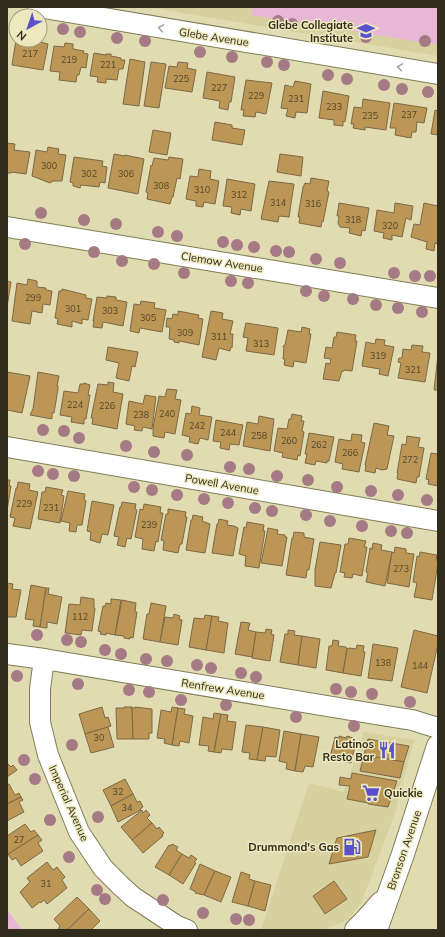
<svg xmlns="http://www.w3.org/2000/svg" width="445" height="937" font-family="Mulish,sans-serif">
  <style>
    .built { fill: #d7d09f }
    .green { fill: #e7b7d5 }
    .building { fill: #bb9655; stroke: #7c6947 }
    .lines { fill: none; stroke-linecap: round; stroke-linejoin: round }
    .street-casing { stroke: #837d57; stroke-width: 22 }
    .primary-casing { stroke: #837d57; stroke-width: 24 }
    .street { stroke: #fff; stroke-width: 20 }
    .primary { stroke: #fff; stroke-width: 22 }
    .tree { fill: #a57a84 }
    .oneway { stroke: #a2a099 }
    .labels { text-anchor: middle; stroke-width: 3; stroke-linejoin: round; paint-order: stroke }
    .number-label { font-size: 9px; fill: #53472b }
    .poi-label { font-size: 11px; font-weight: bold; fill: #302d1d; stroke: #ede8be; text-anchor: end }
    .street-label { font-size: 11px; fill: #302d1d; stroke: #ede8be }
  </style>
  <rect width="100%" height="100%" fill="#e0dbb1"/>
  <g class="built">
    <polygon points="148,7 438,7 438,56"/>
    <polygon points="364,732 414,740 394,816 361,903 348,920 322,930 261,930 309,783 344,792"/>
  </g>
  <g class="green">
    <polygon points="252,7 438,7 438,45 251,15"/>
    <polygon points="7,910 22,930 7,930"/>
  </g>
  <g class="building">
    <polygon points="16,40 32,40 48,44 43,70 12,65"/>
    <polygon points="65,43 73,44 73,49 84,51 83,53 88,54 86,68 81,67 79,75 77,75 76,82 59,80 60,72 50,71 54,46 64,47"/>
    <polygon points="94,53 106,55 106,54 111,54 111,56 121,58 121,60 125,60 123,69 119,69 117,80 106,79 106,83 97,82 98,77 90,76"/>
    <polygon points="130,59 145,62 139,106 123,104"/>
    <polygon points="151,62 166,64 159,108 144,106"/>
    <polygon points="178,62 188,63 187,68 196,70 192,92 165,88 169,66 177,67"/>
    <polygon points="207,72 235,77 231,102 229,102 228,110 219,108 220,101 203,98"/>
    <polygon points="246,80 272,83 266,114 256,112 255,117 243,116 244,110 241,110"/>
    <polygon points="295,81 311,84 307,113 296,112 295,118 286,116 288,109 281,108 285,85 293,87"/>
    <polygon points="323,91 349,96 345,122 343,121 343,126 334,125 334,120 319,118"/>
    <polygon points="363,99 390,103 386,130 365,127 365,130 353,128 354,124 351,124 354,107 362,108"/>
    <polygon points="394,103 427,108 424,123 417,122 416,132 412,132 411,138 395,135 396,128 390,128"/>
    <polygon points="435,110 438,111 438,135 431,134"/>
    <polygon points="215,122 232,125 232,128 245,130 242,145 212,140"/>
    <polygon points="153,130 171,133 167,155 149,152"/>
    <polygon points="7,143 15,144 14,150 30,152 26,174 11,172 11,173 7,173"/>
    <polygon points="48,147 59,149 58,154 66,155 62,181 53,181 50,183 32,176 36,150 47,152"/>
    <polygon points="114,154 125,156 125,155 144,159 138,194 108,188"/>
    <polygon points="280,154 303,157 301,176 277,172"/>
    <polygon points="74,157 103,161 102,166 107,167 105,183 100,182 99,187 81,185 80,188 73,186 73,183 70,182"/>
    <polygon points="169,157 183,159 180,179 177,178 173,197 172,197 170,204 147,199 148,193 146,192 151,165 152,166 154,158 168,160"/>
    <polygon points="199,169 211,171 210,179 219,181 215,204 204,202 203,207 196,206 196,201 186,199 190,176 198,177"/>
    <polygon points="311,178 329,181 327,191 329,192 323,222 322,221 321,227 299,223 300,217 298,217 303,187 305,183 310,184"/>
    <polygon points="227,179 255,184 251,211 241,209 240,215 231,213 232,207 223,206"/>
    <polygon points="269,181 294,184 289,217 279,216 278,222 261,219"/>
    <polygon points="339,203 369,208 365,231 362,230 361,236 349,233 350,228 340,227 338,223 339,216 337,216"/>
    <polygon points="395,203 413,206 411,220 406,218 402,237 392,235 392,240 383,238 384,233 374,231 377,210 394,213"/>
    <polygon points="424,203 438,206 438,244 435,243 434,251 426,249 427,242 411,237 414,224 420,225"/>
    <polygon points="28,279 37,281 37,287 46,288 46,290 52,291 50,305 43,304 42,313 32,311 30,324 12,321 17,283 27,285"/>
    <polygon points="7,281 11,282 7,307"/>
    <polygon points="62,289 86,295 86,298 92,299 88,320 82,319 82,324 72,321 72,327 57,324 58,319 55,318 59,291 62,291"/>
    <polygon points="107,296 116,297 116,300 127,302 123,326 103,322 102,328 93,327 94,321 93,321 97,297 107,298"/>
    <polygon points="141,301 155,303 154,308 166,310 162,332 140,328 139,333 130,331 134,304 140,305"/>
    <polygon points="178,311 199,315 198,318 203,319 199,345 179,341 179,343 174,342 174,340 169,339 170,327 166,327 167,318 172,319 173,314 178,315"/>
    <polygon points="211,311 223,313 222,319 233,321 230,334 233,334 232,348 231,347 230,351 219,348 216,360 202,357"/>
    <polygon points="246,323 278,328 274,355 246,351 248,338 243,337"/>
    <polygon points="302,327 310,329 309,334 311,334 306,363 294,361 293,367 284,365 285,359 283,359 284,347 283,347 284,345 285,345 288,330 301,332"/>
    <polygon points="337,332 356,335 355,341 357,341 352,371 344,370 344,371 342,371 339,381 323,379 326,363 330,364 331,359 324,358 326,347 332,348 334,337 336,337"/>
    <polygon points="376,339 385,340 384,345 394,347 388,376 379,374 380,369 362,366 366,342 375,344"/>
    <polygon points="412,345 423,346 422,352 430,353 425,382 398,378 401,363 398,362 399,358 402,358 403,349 411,350"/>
    <polygon points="108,347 138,352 135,367 132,366 129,381 116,378 119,363 106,360"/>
    <polygon points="438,355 438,390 434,390"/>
    <polygon points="7,372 30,376 22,413 7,410"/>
    <polygon points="38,372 59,376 57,386 58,386 58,389 54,413 52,413 52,419 30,415 33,409"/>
    <polygon points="108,382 114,383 113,392 123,394 117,429 92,424 93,418 91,418 98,384 108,385"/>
    <polygon points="84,383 90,385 88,395 90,395 86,419 84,419 84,424 71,422 72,417 60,415 64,391 78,393 80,384 84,384"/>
    <polygon points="167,389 177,390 175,399 181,400 175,434 165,432 164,438 153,436 153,428 159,396 165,397"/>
    <polygon points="145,395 156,397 152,429 143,427 142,431 134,430 135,426 126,424 129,401 143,404"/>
    <polygon points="192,406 200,408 199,415 212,417 208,440 200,438 198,444 189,442 190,437 182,435 186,413 191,414"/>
    <polygon points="292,414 302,416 301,421 304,421 302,431 304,432 300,456 298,455 297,460 282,457 283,453 274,451 278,428 287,429 289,419 291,419"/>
    <polygon points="259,416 274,419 270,451 243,446 247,422 258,424"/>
    <polygon points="216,420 243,425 239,445 230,444 229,450 220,448 221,442 213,441"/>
    <polygon points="374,423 389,426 387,435 394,436 387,469 382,470 376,468 375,473 365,471 366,465 365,465"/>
    <polygon points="309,433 334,437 329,461 327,461 327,463 316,461 315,465 305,463 307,454 305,454"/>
    <polygon points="352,434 362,435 361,442 365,443 359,472 342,469 343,464 335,462 339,439 351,441"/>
    <polygon points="407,436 420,438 418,447 424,448 419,477 417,477 416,483 397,479 398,473 397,473 402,444 406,445"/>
    <polygon points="431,453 438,454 438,486 428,484 429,480 426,479"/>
    <polygon points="7,480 10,480 9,486 11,486 7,511"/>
    <polygon points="18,482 30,484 29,490 38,492 30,529 13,526 15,518 10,517 16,488 17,488"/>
    <polygon points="46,487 63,490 61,495 64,496 60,523 38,519 42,492 45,492"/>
    <polygon points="68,491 85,494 84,500 86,501 82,525 77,525 76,532 69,531 70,523 61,521"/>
    <polygon points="92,501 114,505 108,535 102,534 100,543 90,540 91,532 87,531"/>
    <polygon points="122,502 136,504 135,509 137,510 131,539 127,538 125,547 117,545 119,537 114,536 120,507 121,507"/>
    <polygon points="144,504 161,507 160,513 163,513 158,542 156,541 154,551 142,549 143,539 135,537 140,509 143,510"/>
    <polygon points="168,509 186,512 185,517 187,517 182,544 180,544 178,553 163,550 164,541 161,540 166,514 168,514"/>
    <polygon points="193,515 203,517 202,521 210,524 205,553 186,550 191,520 192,520"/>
    <polygon points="219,519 228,521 227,525 234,526 238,528 233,556 212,553 217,524 218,524"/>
    <polygon points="247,522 264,525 263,531 265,531 259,568 245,566 246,556 239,554 244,527 246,528"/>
    <polygon points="268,528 278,530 277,534 285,535 285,537 287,537 282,566 261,563"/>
    <polygon points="294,532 304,533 304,537 314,539 309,570 307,570 306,578 286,575 292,538 293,538"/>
    <polygon points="349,538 366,541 364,547 367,547 362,576 353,574 352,578 344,577 345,573 340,572 345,544 348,544"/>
    <polygon points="320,542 341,545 336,573 335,573 331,588 315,586 315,570"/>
    <polygon points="373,543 382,545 381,550 392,552 385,586 366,582 368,573 366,572 370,548 372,549"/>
    <polygon points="395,547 406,549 406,553 414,554 409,587 387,583 392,552 394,553"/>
    <polygon points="420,552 437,555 436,560 438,560 438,563 432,600 414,597 417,583 413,582 417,556 419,557"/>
    <polygon points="7,583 13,584 12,589 21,590 16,617 7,617"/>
    <polygon points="31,585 46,588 40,627 33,626 34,620 25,619"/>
    <polygon points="46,588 49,588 48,594 62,597 57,624 47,622 47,628 40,627"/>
    <polygon points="81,597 94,599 94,608 95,608 92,631 82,630 81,635 65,633 69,604 80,605"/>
    <polygon points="111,599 121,600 115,635 106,633 106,635 100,634 101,632 98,631 103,606 105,606 106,603 111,604"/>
    <polygon points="122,600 136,603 135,612 137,612 133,638 130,637 130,639 124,638 124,636 115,635"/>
    <polygon points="151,603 166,606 160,642 143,639 147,614 149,614"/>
    <polygon points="174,614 180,616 179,619 182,620 178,645 160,642 165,617 173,618"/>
    <polygon points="205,615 212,616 206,650 189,647 194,618 204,619"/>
    <polygon points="212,616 219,617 218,621 228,623 224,653 206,650"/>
    <polygon points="241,622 250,623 248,630 256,632 252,657 235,654"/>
    <polygon points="266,629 272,630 271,634 274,635 270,661 252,658 256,632 265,633"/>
    <polygon points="288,630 295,631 294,635 302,636 298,665 280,662 285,634 288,634"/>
    <polygon points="414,630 438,636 438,644 427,693 401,687"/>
    <polygon points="302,636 320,639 316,668 298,665"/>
    <polygon points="333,640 339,641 338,646 346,647 347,649 343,673 326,670 329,646 332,646"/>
    <polygon points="373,644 398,648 392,681 368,678"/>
    <polygon points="357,645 364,646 363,651 365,652 361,676 343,673 347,649 349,648 356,649"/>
    <polygon points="102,707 105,718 108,717 111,726 85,734 79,714"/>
    <polygon points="124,707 132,707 133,739 117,739 116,708 124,708"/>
    <polygon points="135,707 152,709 152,733 149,733 149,739 133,739 132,708 135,708"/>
    <polygon points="172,707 178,708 172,745 164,743 165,739 157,738 161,710 171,712"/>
    <polygon points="178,708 185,709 184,714 193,716 189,743 180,741 179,746 172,745"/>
    <polygon points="214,713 221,714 214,752 208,751 209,746 199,745 203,717 213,719"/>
    <polygon points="221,714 228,715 227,721 236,722 232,750 222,749 221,753 214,752"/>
    <polygon points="246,725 263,727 257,760 249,759 250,753 242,752"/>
    <polygon points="108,727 114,747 91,753 85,734"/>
    <polygon points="263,727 280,730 276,757 266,756 265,761 257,760"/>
    <polygon points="284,731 301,734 295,771 286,769 287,763 279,761"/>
    <polygon points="301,734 319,737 313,767 305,766 303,772 295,771"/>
    <polygon points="339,736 346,738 347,736 353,738 353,741 356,742 351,763 330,757 335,737 339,738"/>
    <polygon points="368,739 409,746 404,762 364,755"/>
    <polygon points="364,755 404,762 400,778 360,771"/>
    <polygon points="7,763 11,767 13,765 17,770 7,777"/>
    <polygon points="352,773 397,781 388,807 368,804 369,800 368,803 347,799 350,786 339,785 340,777 351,779"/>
    <polygon points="125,779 133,794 111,806 103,790"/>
    <polygon points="9,784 15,795 19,793 21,797 7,804 7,785"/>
    <polygon points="133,794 137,802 140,801 143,807 140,809 141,810 118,822 111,806"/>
    <polygon points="21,797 23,800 19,802 24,812 7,821 7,804"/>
    <polygon points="142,810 143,813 146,810 150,815 147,818 152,823 132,840 121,827"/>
    <polygon points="152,823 157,829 159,827 164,833 162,834 163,836 143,853 132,840"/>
    <polygon points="25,824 31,832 34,830 38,835 7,855 7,836"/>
    <polygon points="376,830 368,857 329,864 337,838"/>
    <polygon points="38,835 42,840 38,843 43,851 21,866 16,858 12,860 8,854"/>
    <polygon points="172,844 178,847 176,850 182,854 169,875 155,867 169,845 171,846"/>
    <polygon points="182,854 189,858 191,855 197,859 194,862 196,863 183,884 169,875"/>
    <polygon points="47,862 53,870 57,867 65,877 62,880 67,888 47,904 44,900 41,903 40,902 32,908 20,892 30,882 27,878"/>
    <polygon points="200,864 215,871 204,895 195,893 196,892 190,889"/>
    <polygon points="215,871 231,877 221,902 204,895"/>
    <polygon points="241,872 250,875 249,879 255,881 248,906 232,902"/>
    <polygon points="255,881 271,885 265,911 248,906"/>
    <polygon points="334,881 347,899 325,914 313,896"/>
    <polygon points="77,897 89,909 67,930 58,930 58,929 60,926 54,919"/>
    <polygon points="89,909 100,921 91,930 67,930"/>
  </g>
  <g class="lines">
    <g class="street-casing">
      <g id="street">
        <polyline points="38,7 438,74"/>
        <polyline points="7,227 438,298"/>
        <polyline points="7,447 438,521"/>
        <polyline points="7,654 44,659 387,716 412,720 438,728"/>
        <polyline points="44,659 40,689 40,722 48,755 79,832 103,868 121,886 133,897 177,926 187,930"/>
      </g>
    </g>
    <g class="primary-casing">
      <g id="primary">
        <polyline points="356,930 366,920 381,903"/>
        <polyline points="376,930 403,854 438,746"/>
      </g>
    </g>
    <use href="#street" class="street"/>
    <use href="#primary" class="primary"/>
  </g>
  <g class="tree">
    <circle cx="278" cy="21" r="6"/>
    <circle cx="292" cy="24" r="6"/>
    <circle cx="63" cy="29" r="6"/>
    <circle cx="80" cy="32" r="6"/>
    <circle cx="366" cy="37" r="6"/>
    <circle cx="117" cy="38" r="6"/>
    <circle cx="145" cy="41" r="6"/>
    <circle cx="425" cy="41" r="6"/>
    <circle cx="200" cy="52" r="6"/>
    <circle cx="232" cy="57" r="6"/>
    <circle cx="267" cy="62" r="6"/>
    <circle cx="284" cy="65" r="6"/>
    <circle cx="328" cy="75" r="6"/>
    <circle cx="347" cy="79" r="6"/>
    <circle cx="384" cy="85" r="6"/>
    <circle cx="402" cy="89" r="6"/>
    <circle cx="428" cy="92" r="6"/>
    <circle cx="41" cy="213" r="6"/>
    <circle cx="84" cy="220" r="6"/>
    <circle cx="116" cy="224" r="6"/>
    <circle cx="158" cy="232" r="6"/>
    <circle cx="177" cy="236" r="6"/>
    <circle cx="223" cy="242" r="6"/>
    <circle cx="25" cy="244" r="6"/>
    <circle cx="237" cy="245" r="6"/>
    <circle cx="254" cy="247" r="6"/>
    <circle cx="276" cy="251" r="6"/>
    <circle cx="94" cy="252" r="6"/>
    <circle cx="289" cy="252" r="6"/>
    <circle cx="316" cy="259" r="6"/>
    <circle cx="122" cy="261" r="6"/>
    <circle cx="340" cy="263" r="6"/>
    <circle cx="154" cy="264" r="6"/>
    <circle cx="184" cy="273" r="6"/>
    <circle cx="394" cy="273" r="6"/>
    <circle cx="415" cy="276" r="6"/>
    <circle cx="430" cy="276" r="6"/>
    <circle cx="231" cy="281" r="6"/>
    <circle cx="248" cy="283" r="6"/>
    <circle cx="306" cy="291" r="6"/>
    <circle cx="324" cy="296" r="6"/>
    <circle cx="353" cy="299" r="6"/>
    <circle cx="376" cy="305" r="6"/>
    <circle cx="398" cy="308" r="6"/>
    <circle cx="422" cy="312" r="6"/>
    <circle cx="43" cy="430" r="6"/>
    <circle cx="64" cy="431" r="6"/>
    <circle cx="79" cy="438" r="6"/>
    <circle cx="126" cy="446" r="6"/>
    <circle cx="154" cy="452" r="6"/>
    <circle cx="187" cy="455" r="6"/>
    <circle cx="230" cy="467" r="6"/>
    <circle cx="249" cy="469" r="6"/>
    <circle cx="38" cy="471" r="6"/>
    <circle cx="53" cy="474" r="6"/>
    <circle cx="74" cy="476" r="6"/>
    <circle cx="277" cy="476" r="6"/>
    <circle cx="308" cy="480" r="6"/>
    <circle cx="134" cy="487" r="6"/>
    <circle cx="337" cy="487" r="6"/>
    <circle cx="152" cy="490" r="6"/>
    <circle cx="371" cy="491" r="6"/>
    <circle cx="177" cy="495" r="6"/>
    <circle cx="398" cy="495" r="6"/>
    <circle cx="204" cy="499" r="6"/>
    <circle cx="427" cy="500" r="6"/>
    <circle cx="228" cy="503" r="6"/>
    <circle cx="255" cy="508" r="6"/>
    <circle cx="272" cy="511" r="6"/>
    <circle cx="306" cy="515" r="6"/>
    <circle cx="330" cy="521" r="6"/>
    <circle cx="362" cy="526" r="6"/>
    <circle cx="391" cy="531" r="6"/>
    <circle cx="407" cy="533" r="6"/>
    <circle cx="37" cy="635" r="6"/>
    <circle cx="67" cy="640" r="6"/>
    <circle cx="81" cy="642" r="6"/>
    <circle cx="105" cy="650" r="6"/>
    <circle cx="121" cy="654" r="6"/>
    <circle cx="146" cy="659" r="6"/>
    <circle cx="167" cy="661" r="6"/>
    <circle cx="197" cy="665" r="6"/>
    <circle cx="211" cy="668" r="6"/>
    <circle cx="241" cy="673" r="6"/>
    <circle cx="17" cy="676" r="6"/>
    <circle cx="256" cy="677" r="6"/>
    <circle cx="78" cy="684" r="6"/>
    <circle cx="336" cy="689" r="6"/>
    <circle cx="129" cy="690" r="6"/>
    <circle cx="149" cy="692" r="6"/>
    <circle cx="351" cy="692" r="6"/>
    <circle cx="372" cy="694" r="6"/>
    <circle cx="181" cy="700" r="6"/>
    <circle cx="410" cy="702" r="6"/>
    <circle cx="226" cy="705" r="6"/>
    <circle cx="296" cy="717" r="6"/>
    <circle cx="354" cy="726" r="6"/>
    <circle cx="72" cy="745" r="6"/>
    <circle cx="24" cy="760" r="6"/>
    <circle cx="35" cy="779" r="6"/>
    <circle cx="98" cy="817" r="6"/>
    <circle cx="50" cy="820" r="6"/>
    <circle cx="69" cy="857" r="6"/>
    <circle cx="97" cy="890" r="6"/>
    <circle cx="105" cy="899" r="6"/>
    <circle cx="163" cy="900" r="6"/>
    <circle cx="203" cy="913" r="6"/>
    <circle cx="236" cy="919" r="6"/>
    <circle cx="249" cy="920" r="6"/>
  </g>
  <defs><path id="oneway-chevron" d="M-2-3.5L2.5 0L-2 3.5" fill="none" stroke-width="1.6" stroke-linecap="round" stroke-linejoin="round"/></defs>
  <g class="oneway">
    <use href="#oneway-chevron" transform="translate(161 28) rotate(-170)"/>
    <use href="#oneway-chevron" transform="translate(400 67) rotate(-171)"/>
  </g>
  <defs>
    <g id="school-bare" transform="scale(1.38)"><path d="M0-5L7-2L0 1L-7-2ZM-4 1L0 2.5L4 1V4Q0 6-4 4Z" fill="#5a52ca" stroke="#ede8be" stroke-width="2.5" paint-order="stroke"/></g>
    <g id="restaurant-bare" transform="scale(1.38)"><path d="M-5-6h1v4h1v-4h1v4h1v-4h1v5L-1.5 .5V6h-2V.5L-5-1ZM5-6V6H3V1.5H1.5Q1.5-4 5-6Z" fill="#5a52ca" stroke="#ede8be" stroke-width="2.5" paint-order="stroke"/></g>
    <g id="supermarket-bare" transform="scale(1.38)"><path d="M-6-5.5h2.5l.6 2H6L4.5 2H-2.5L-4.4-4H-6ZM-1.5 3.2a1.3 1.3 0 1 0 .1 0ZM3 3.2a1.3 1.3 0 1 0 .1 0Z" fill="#5a52ca" stroke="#ede8be" stroke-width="2.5" paint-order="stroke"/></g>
    <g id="fuel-bare" transform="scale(1.38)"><path d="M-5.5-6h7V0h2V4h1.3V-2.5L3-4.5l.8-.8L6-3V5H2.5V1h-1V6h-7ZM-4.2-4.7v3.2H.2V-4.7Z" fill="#5a52ca" stroke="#ede8be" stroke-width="2.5" paint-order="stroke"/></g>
  </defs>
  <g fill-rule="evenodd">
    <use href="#school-bare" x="366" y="31"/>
    <use href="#restaurant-bare" x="387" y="750"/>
    <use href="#supermarket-bare" x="371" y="793"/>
    <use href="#fuel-bare" x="352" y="847"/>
  </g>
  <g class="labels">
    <g class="number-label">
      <text x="30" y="57">217</text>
      <text x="69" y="63">219</text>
      <text x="108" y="68">221</text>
      <text x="181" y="82">225</text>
      <text x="219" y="91">227</text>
      <text x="256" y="99">229</text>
      <text x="296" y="102">231</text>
      <text x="334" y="110">233</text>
      <text x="409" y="118">237</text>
      <text x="370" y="119">235</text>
      <text x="49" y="169">300</text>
      <text x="89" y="177">302</text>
      <text x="126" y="177">306</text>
      <text x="161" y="189">308</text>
      <text x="202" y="193">310</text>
      <text x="239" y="198">312</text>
      <text x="278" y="206">314</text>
      <text x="313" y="207">316</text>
      <text x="353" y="223">318</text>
      <text x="390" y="229">320</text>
      <text x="33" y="301">299</text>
      <text x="73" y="312">301</text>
      <text x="110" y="314">303</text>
      <text x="148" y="321">305</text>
      <text x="185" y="336">309</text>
      <text x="219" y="340">311</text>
      <text x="261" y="347">313</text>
      <text x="378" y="359">319</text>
      <text x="413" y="373">321</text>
      <text x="75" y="408">224</text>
      <text x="107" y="409">226</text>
      <text x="167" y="417">240</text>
      <text x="141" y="418">238</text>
      <text x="197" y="429">242</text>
      <text x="228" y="436">244</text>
      <text x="259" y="439">258</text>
      <text x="289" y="444">260</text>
      <text x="319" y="448">262</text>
      <text x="350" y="456">266</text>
      <text x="410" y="463">272</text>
      <text x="24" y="507">229</text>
      <text x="51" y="511">231</text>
      <text x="149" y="528">239</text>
      <text x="401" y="572">273</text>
      <text x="80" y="620">112</text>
      <text x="383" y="666">138</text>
      <text x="420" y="669">144</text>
      <text x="99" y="741">30</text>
      <text x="118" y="795">32</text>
      <text x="127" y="811">34</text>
      <text x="19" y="843">27</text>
      <text x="46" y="887">31</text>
    </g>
    <g class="poi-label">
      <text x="353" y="29">Glebe Collegiate<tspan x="353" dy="13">Institute</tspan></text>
      <text x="374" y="748">Latinos<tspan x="374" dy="13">Resto Bar</tspan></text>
      <text x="384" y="797" text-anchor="start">Quickie</text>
      <text x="339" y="851">Drummond's Gas</text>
    </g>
    <g class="street-label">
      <text transform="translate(214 37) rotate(9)" y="4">Glebe Avenue</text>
      <text transform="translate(222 262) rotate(9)" y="4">Clemow Avenue</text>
      <text transform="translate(222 484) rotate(10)" y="4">Powell Avenue</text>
      <text transform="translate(223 689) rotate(9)" y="4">Renfrew Avenue</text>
      <text transform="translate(69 803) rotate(66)" y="4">Imperial Avenue</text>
      <text transform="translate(404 850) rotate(-71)" y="4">Bronson Avenue</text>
    </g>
  </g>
  <rect width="445" height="937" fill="none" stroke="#302d1d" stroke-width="16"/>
  <g transform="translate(28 28) rotate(220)"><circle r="19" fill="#ede8be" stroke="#a19d7e"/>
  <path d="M0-3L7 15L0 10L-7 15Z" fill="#5a52ca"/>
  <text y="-6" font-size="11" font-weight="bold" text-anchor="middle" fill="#302d1d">N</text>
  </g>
</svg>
